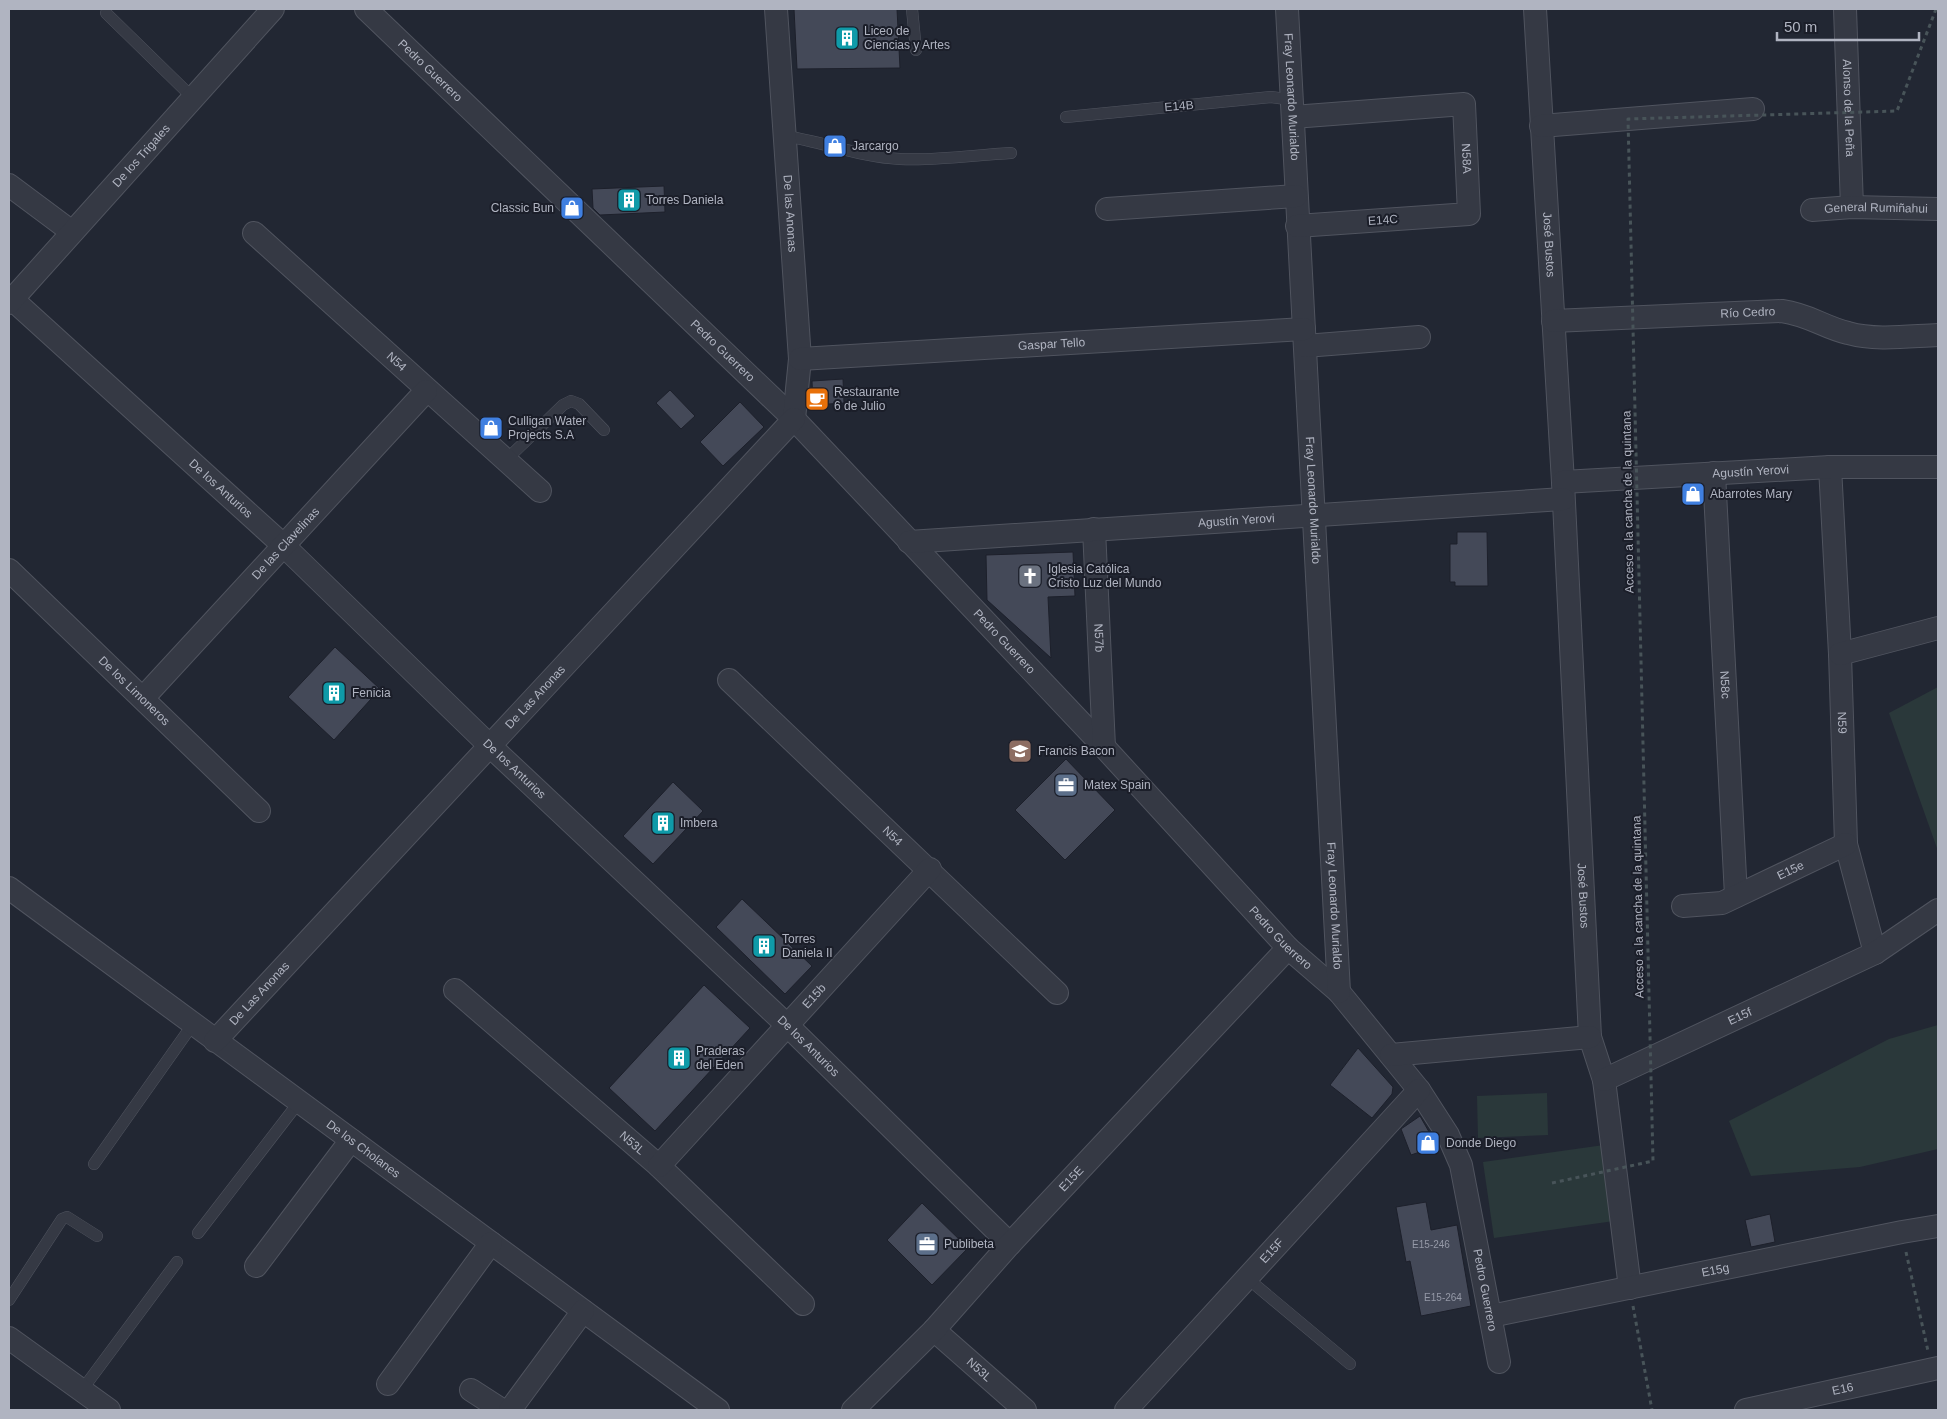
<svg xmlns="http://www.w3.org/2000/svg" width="1947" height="1419" font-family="Arial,sans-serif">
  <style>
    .green { fill: #2a383a }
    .building { fill: #444958; stroke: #1d202b }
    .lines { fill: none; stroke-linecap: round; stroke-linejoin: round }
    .lane-casing { stroke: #50545f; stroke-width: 12 }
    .street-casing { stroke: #50545f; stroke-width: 24 }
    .path { stroke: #485459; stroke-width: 3; stroke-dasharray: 4 4; stroke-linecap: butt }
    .lane { stroke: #353944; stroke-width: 11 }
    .street { stroke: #353944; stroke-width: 22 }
    .path-bridge { stroke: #485459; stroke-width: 3; stroke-dasharray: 4 4; stroke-linecap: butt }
    .labels { text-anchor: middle; stroke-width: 4; stroke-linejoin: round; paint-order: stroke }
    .number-label { font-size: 10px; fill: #9599a7 }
    .poi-label { font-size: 12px; fill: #b0b4c1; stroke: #1b1e29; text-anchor: start }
    .street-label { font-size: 12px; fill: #b0b4c1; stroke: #1b1e29 }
  </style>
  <rect width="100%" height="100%" fill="#222733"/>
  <g class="green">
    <polygon points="1938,687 1938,851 1889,713"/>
    <polygon points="1938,1025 1938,1149 1860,1167 1751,1176 1729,1121 1889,1039"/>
    <polygon points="1547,1093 1548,1135 1478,1138 1477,1096"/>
    <polygon points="1604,1145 1614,1221 1494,1238 1483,1162"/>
  </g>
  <g class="building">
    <polygon points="794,9 897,9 900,68 797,69"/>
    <polygon points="664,186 665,212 600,215 593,208 592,189"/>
    <polygon points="843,379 844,403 813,405 812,381"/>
    <polygon points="670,390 695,416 681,429 656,403"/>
    <polygon points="740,402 764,427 723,466 700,442"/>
    <polygon points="1457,532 1487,532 1488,586 1455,586 1455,582 1450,582 1450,544 1457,544"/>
    <polygon points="1073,552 1075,596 1048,597 1051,658 987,600 986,555"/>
    <polygon points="335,647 380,689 334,740 288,697"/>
    <polygon points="1066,759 1115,810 1065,860 1015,810"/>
    <polygon points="673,782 703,811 653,864 623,836"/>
    <polygon points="742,899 812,966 785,994 716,927"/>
    <polygon points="704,985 750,1028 655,1131 609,1088"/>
    <polygon points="1358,1048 1393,1087 1392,1094 1372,1118 1330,1085"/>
    <polygon points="1420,1116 1437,1146 1411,1155 1401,1129"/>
    <polygon points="1426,1202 1431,1230 1457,1225 1471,1306 1421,1316 1410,1261 1406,1262 1396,1207"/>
    <polygon points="922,1203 968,1248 932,1285 887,1240"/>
    <polygon points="1770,1214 1775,1242 1751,1247 1745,1220"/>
  </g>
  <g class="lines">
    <g class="lane-casing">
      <g id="lane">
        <polyline points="912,9 916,50"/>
        <polyline points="106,13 193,98"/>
        <polyline points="1066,117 1271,97 1293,100"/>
        <path d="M 785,136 C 824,142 860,157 900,159 C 936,161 974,155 1011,153"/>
        <polyline points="506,460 563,405 571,401 579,404 604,430"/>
        <polyline points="94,1164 193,1024"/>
        <polyline points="198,1233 299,1102"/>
        <polyline points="1247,1278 1350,1364"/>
        <polyline points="9,1300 62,1219 67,1217 97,1236"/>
        <polyline points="82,1390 177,1262"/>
      </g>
    </g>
    <g class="street-casing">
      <g id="street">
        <path id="s1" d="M 366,9 L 794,419 L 1104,747 L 1288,948 L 1339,992 L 1419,1090 L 1448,1135 L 1461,1165 L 1499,1362"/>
        <path id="s2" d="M 776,9 L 800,359 L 794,419"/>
        <path id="s3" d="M 1287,9 L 1339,992"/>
        <path id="s4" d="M 1535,9 L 1563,482 L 1590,1037 L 1604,1080 L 1630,1288"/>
        <path id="s5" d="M 1845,9 L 1852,207"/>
        <path id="s6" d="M 1293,117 L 1464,104 L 1469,214 L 1297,226"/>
        <polyline points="1541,126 1753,109"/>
        <polyline points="9,185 72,232"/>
        <polyline points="1107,209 1296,196"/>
        <path id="s7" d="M 1812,210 L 1852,207 L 1938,209"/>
        <path id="s8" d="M 254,233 L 540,491"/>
        <path id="s9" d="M 12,299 L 283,545 L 489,745 L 788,1026 L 1010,1244"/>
        <path id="s10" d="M 9,303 L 273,9"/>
        <path id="s11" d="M 1553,321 L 1782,311 C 1810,315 1823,327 1848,333 C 1876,341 1910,336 1938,335"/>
        <polyline points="1305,346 1419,337"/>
        <path id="s12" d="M 800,359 L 1304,329"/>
        <path id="s13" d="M 1830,467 L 1840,654 L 1846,844 L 1875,953"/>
        <path id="s14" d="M 1714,473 L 1736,896"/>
        <path id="s15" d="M 1563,482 L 1830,467 L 1938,467"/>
        <path id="s16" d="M 1094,529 L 1104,747"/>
        <path id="s17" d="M 909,542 L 1563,499"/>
        <path id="s18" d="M 9,570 L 259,811"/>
        <polyline points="1840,654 1938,628"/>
        <path id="s19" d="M 729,680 L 1057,993"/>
        <path id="s20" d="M 144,697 L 426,391"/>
        <path id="s21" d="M 9,888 L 718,1410"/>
        <path id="s22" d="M 1683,906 L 1722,903 L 1846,844"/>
        <path id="s23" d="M 455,990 L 659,1166 L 803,1304"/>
        <path id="s24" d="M 215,1041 L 794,419"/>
        <polyline points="1391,1055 1590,1037"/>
        <path id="s25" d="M 1604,1080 L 1875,953 L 1938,910"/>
        <path id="s26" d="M 659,1166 L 930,869"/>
        <polyline points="256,1266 351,1140"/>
        <path id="s27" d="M 1491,1316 L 1902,1232 L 1938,1226"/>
        <path id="s28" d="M 934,1330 L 1025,1410"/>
        <polyline points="9,1338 109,1410"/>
        <polyline points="388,1384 491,1243"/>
        <polyline points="471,1390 502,1410"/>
        <polyline points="510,1410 583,1311"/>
        <path id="s29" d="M 853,1410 L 934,1330 L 1010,1244 L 1288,948"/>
        <path id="s30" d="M 1126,1410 L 1419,1090"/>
        <path id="s31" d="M 1746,1410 L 1938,1368"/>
      </g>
    </g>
    <g class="path">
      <polyline points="1906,1252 1928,1351"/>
      <polyline points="1633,1306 1652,1410"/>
    </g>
    <use href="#lane" class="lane"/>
    <use href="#street" class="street"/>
    <polyline class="path-bridge" points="1552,1183 1653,1161 1628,119 1897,111 1936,9"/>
  </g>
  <defs>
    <g id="building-square" transform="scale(1.25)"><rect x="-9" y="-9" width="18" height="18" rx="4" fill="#0f9aa8" stroke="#1b1e29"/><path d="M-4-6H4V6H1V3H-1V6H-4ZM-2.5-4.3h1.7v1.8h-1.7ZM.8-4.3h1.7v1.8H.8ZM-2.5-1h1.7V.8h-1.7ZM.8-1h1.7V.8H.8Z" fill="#fff"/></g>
    <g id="shop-square" transform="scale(1.25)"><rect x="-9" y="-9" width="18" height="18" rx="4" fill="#3f7fe0" stroke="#1b1e29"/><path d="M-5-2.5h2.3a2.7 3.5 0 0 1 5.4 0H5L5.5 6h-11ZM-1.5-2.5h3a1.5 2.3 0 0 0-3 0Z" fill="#fff"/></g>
    <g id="cafe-square" transform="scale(1.25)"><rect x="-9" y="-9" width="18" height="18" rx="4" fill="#e8710a" stroke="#1b1e29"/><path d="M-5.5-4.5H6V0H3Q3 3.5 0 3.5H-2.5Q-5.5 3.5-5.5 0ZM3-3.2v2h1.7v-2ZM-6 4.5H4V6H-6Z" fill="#fff"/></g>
    <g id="church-square" transform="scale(1.25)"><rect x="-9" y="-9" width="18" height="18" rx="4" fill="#6b7280" stroke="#1b1e29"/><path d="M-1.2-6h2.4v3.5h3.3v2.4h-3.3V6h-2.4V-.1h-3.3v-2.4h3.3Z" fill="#fff"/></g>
    <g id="school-square" transform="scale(1.25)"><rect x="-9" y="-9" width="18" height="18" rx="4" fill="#8d6e63" stroke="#1b1e29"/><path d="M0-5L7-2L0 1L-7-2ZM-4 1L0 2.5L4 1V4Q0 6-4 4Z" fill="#fff"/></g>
    <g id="office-square" transform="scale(1.25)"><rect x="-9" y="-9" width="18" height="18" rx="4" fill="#5c6f8a" stroke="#1b1e29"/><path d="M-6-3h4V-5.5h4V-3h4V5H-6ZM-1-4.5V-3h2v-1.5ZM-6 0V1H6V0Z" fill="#fff"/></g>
  </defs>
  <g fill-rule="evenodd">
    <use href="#building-square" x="847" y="38"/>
    <use href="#shop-square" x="835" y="146"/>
    <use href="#building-square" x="629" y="200"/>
    <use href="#shop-square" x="572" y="208"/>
    <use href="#cafe-square" x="817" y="399"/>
    <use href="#shop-square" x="491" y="428"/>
    <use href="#shop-square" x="1693" y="494"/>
    <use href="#church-square" x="1030" y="576"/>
    <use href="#building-square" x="334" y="693"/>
    <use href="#school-square" x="1020" y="751"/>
    <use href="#office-square" x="1066" y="785"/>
    <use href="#building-square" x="663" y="823"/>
    <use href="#building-square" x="764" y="946"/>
    <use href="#building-square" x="679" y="1058"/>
    <use href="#shop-square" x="1428" y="1143"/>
    <use href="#office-square" x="927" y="1244"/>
  </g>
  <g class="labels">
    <g class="number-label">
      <text x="1431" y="1248">E15-246</text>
      <text x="1443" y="1301">E15-264</text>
    </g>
    <g class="poi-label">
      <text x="864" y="35">Liceo de<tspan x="864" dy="14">Ciencias y Artes</tspan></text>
      <text x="852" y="150">Jarcargo</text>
      <text x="646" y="204">Torres Daniela</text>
      <text x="554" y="212" text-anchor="end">Classic Bun</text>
      <text x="834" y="396">Restaurante<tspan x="834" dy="14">6 de Julio</tspan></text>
      <text x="508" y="425">Culligan Water<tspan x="508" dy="14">Projects S.A</tspan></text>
      <text x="1710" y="498">Abarrotes Mary</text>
      <text x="1048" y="573">Iglesia Católica<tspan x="1048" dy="14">Cristo Luz del Mundo</tspan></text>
      <text x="352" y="697">Fenicia</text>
      <text x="1038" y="755">Francis Bacon</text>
      <text x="1084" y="789">Matex Spain</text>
      <text x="680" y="827">Imbera</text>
      <text x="782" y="943">Torres<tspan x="782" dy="14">Daniela II</tspan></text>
      <text x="696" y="1055">Praderas<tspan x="696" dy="14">del Eden</tspan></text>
      <text x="1446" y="1147">Donde Diego</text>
      <text x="944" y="1248">Publibeta</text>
    </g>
    <g class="street-label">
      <text dy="4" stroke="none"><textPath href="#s1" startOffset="89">Pedro Guerrero</textPath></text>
      <text dy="4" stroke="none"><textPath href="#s3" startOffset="88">Fray Leonardo Murialdo</textPath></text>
      <text transform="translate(1179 106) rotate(-5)" y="4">E14B</text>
      <text dy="4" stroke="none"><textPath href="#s5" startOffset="99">Alonso de la Peña</textPath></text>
      <text dy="4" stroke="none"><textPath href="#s10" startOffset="198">De los Trigales</textPath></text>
      <text dy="4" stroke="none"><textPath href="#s6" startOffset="226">N58A</textPath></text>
      <text dy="4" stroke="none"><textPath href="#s7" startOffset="64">General Rumiñahui</textPath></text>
      <text dy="4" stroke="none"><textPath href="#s2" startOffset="205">De las Anonas</textPath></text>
      <text transform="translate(1383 220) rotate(-4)" y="4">E14C</text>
      <text dy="4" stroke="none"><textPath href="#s4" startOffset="236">José Bustos</textPath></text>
      <text dy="4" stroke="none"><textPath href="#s11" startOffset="195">Río Cedro</textPath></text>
      <text dy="4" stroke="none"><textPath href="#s12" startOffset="252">Gaspar Tello</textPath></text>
      <text dy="4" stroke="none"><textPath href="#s1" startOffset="494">Pedro Guerrero</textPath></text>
      <text dy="4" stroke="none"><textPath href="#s8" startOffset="192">N54</textPath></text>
      <text dy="4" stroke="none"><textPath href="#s15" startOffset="188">Agustín Yerovi</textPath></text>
      <text dy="4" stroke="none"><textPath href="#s9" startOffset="282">De los Anturios</textPath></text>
      <text dy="4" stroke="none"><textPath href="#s3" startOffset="492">Fray Leonardo Murialdo</textPath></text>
      <text transform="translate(1628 502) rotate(-91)" y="4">Acceso a la cancha de la quintana</text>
      <text dy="4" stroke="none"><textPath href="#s17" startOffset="328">Agustín Yerovi</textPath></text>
      <text dy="4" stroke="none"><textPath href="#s20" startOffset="209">De las Clavelinas</textPath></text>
      <text dy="4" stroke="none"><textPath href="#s16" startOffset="109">N57b</textPath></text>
      <text dy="4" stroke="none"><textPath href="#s1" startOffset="899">Pedro Guerrero</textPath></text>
      <text dy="4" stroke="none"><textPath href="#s14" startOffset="212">N58c</textPath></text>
      <text dy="4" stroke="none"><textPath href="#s18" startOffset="174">De los Limoneros</textPath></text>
      <text dy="4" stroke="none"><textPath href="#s24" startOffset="470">De Las Anonas</textPath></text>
      <text dy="4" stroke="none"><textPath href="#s13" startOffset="256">N59</textPath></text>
      <text dy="4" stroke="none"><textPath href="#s9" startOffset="688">De los Anturios</textPath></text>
      <text dy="4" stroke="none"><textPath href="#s19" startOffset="226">N54</textPath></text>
      <text dy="4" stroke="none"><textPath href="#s22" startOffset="115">E15e</textPath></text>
      <text dy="4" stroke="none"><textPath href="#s4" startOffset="888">José Bustos</textPath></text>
      <text dy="4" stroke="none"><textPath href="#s3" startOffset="898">Fray Leonardo Murialdo</textPath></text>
      <text transform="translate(1638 907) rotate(-91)" y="4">Acceso a la cancha de la quintana</text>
      <text dy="4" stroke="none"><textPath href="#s1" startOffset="1304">Pedro Guerrero</textPath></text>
      <text dy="4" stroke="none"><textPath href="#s24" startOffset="65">De Las Anonas</textPath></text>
      <text dy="4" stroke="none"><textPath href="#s26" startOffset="230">E15b</textPath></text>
      <text dy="4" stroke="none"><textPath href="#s25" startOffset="150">E15f</textPath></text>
      <text dy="4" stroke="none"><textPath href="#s9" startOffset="1092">De los Anturios</textPath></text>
      <text dy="4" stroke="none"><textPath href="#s23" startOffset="234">N53L</textPath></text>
      <text dy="4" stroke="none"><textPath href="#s21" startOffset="440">De los Cholanes</textPath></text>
      <text dy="4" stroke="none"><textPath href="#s29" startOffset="318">E15E</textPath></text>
      <text dy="4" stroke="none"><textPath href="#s30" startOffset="216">E15F</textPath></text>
      <text dy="4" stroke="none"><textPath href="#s27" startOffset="229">E15g</textPath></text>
      <text dy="4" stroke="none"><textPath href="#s1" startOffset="1724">Pedro Guerrero</textPath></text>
      <text dy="4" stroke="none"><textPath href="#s28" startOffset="60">N53L</textPath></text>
      <text dy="4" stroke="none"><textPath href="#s31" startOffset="99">E16</textPath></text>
    </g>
  </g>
  <rect width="1947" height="1419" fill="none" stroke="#b0b4c1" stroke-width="20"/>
  <path d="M1777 32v8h142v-8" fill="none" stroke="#b0b4c1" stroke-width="2.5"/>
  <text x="1784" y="32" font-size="15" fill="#b0b4c1" stroke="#1b1e29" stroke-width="4" paint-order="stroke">50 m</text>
</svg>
